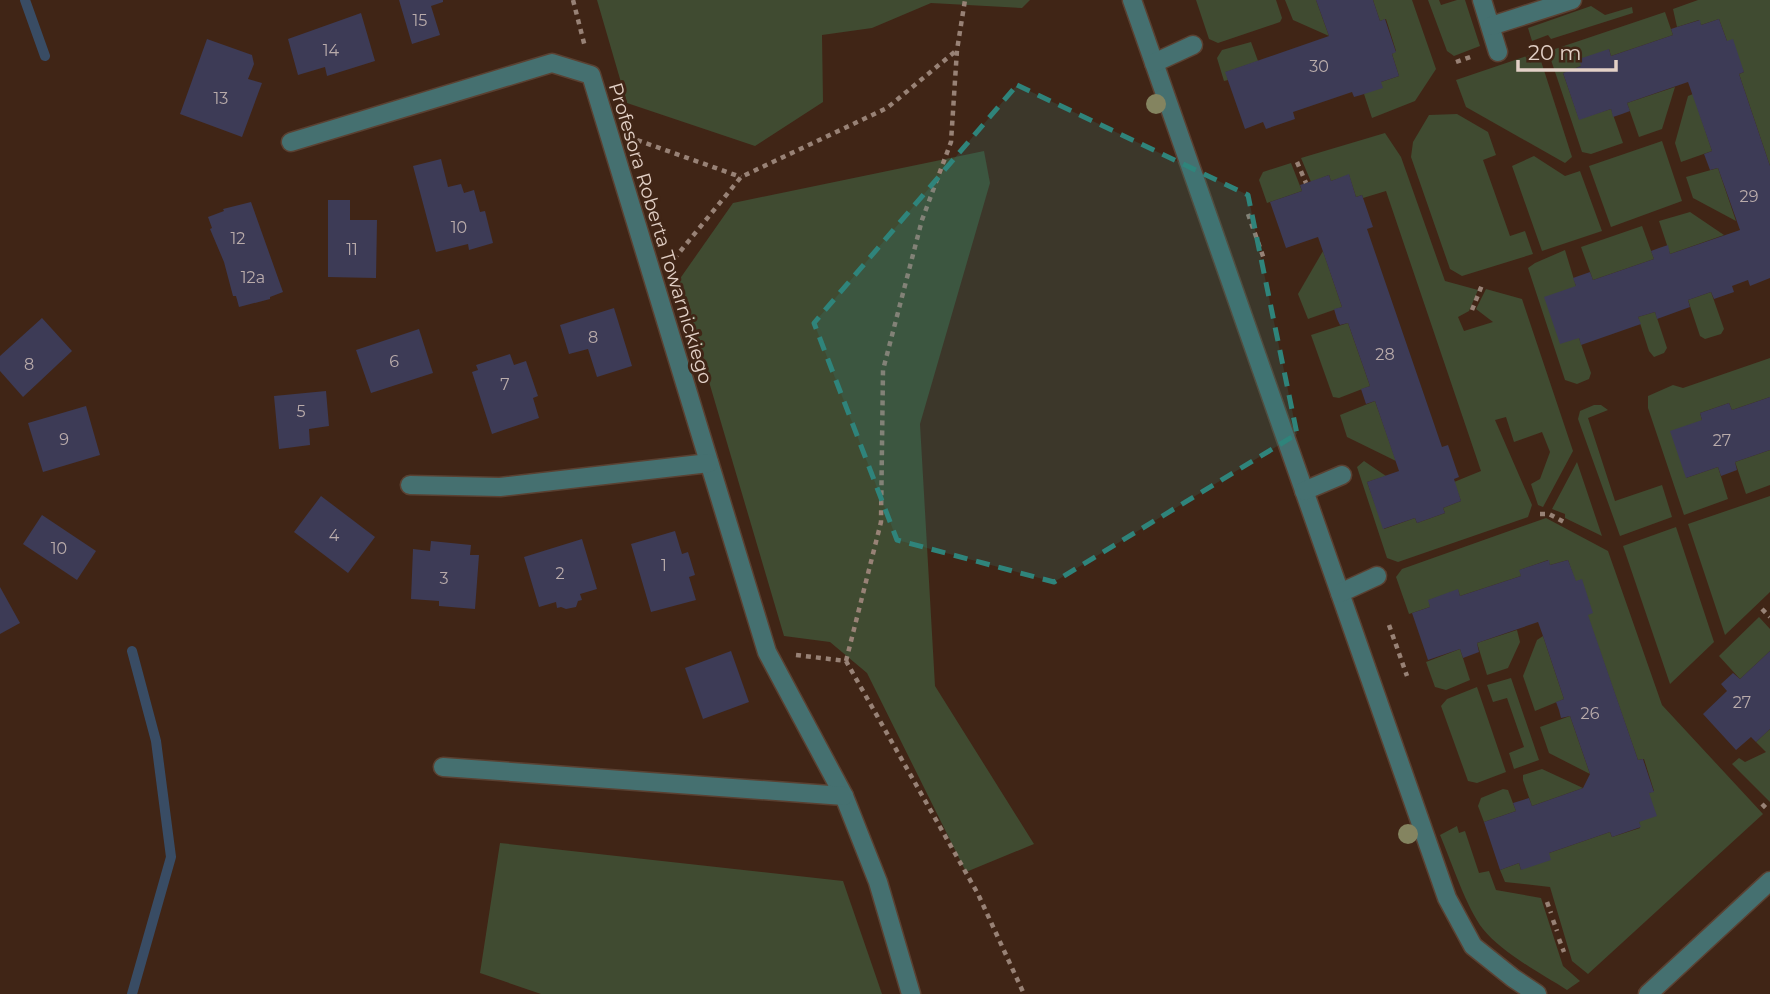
<svg xmlns="http://www.w3.org/2000/svg" width="1770" height="994" font-family="Montserrat,sans-serif">
  <style>
    .green { fill: #404b31 }
    .lines { fill: none; stroke-linecap: round; stroke-linejoin: round }
    .stream { stroke: #394c64; stroke-width: 10 }
    .building { fill: #3d3b56 }
    .minor-casing { stroke: #5a4132; stroke-width: 21 }
    .path { stroke: #988276; stroke-width: 4.5; stroke-dasharray: 5 5; stroke-linecap: butt }
    .minor { stroke: #457070; stroke-width: 18 }
    .tree { fill: #848460 }
    .marked { fill: #2f847b; fill-opacity: 0.2; stroke: #2f847b; stroke-width: 5; stroke-dasharray: 14 9; stroke-linejoin: round }
    .labels { text-anchor: middle; stroke-width: 6; stroke-linejoin: round; paint-order: stroke }
    .number-label { font-size: 16px; fill: #baacab }
    .street-label { font-size: 19px; fill: #e3d1c7; stroke: #402516 }
  </style>
  <rect width="100%" height="100%" fill="#402516"/>
  <g class="green">
    <polygon points="597,0 1030,0 1022,8 931,3 872,28 822,35 823,102 755,146 627,103"/>
    <polygon points="1196,0 1276,0 1282,18 1280,22 1218,43 1209,39"/>
    <polygon points="1285,0 1316,0 1329,36 1293,20"/>
    <polygon points="1373,0 1412,0 1436,69 1415,101 1372,118 1364,94 1381,82 1399,76 1392,54 1396,51 1386,19 1380,21"/>
    <polygon points="1428,0 1439,0 1441,5 1457,0 1465,0 1480,46 1454,56 1447,51"/>
    <polygon points="1698,0 1770,0 1770,166 1739,74 1744,72 1727,41 1719,19 1701,25 1699,20 1677,27 1673,9"/>
    <polygon points="1591,6 1605,15 1632,7 1633,13 1551,39 1548,35 1532,41 1528,28"/>
    <polygon points="1665,12 1673,35 1611,56 1609,49 1581,66 1563,73 1579,119 1611,109 1623,143 1591,154 1582,152 1550,57 1555,49"/>
    <polygon points="1251,42 1258,61 1226,72 1228,80 1224,81 1217,58 1222,50"/>
    <polygon points="1533,54 1540,58 1572,157 1565,163 1466,107 1456,80"/>
    <polygon points="1675,87 1662,129 1639,137 1627,103"/>
    <polygon points="1693,94 1712,151 1681,162 1675,143 1688,96"/>
    <polygon points="1457,114 1488,132 1496,155 1483,160 1510,236 1525,231 1533,254 1462,276 1450,269 1411,157 1413,142 1429,115"/>
    <polygon points="1385,133 1401,157 1445,281 1478,290 1469,311 1458,317 1464,331 1493,322 1476,309 1486,289 1522,299 1573,451 1543,507 1538,505 1531,484 1540,479 1550,452 1542,432 1514,442 1506,417 1495,420 1532,505 1528,517 1398,562 1387,558 1357,467 1364,461 1386,476 1367,482 1384,529 1415,518 1417,523 1445,513 1443,508 1461,501 1454,482 1481,471 1386,191 1363,198 1362,195 1356,197 1349,175 1331,181 1329,175 1311,182 1301,158"/>
    <polygon points="1662,141 1682,201 1611,227 1589,166"/>
    <polygon points="984,151 990,183 920,424 935,686 1034,844 966,872 867,673 830,642 784,636 679,280 733,203"/>
    <polygon points="1534,156 1565,176 1580,171 1602,231 1542,251 1512,166"/>
    <polygon points="1291,163 1302,191 1267,203 1259,180 1263,172"/>
    <polygon points="1718,168 1736,221 1693,198 1686,177"/>
    <polygon points="1690,212 1724,235 1670,254 1659,221"/>
    <polygon points="1642,226 1654,259 1593,280 1581,247"/>
    <polygon points="1565,250 1576,286 1579,338 1591,373 1589,379 1577,384 1565,380 1528,268 1535,263"/>
    <polygon points="1323,251 1342,307 1308,319 1298,294"/>
    <polygon points="1711,292 1724,329 1721,334 1705,339 1700,336 1688,300"/>
    <polygon points="1655,312 1667,348 1664,353 1654,357 1649,351 1638,317"/>
    <polygon points="1348,323 1370,386 1339,398 1333,397 1311,335"/>
    <polygon points="1770,358 1770,397 1732,410 1729,403 1700,413 1702,420 1686,478 1718,467 1728,499 1684,515 1648,408 1648,396 1673,385 1683,388"/>
    <polygon points="1375,401 1396,461 1347,437 1340,415"/>
    <polygon points="1594,405 1601,405 1608,410 1588,418 1615,501 1662,485 1672,517 1620,536 1578,419 1580,411"/>
    <polygon points="1770,450 1770,485 1746,494 1735,462"/>
    <polygon points="1577,462 1602,536 1565,518 1565,514 1552,509"/>
    <polygon points="1770,496 1770,592 1725,635 1688,524"/>
    <polygon points="1546,518 1608,551 1662,705 1763,814 1588,974 1572,961 1550,887 1505,882 1500,870 1519,863 1521,870 1549,853 1610,832 1612,837 1640,828 1639,822 1649,793 1654,791 1644,759 1638,760 1568,560 1550,565 1548,560 1520,570 1521,576 1460,596 1458,590 1429,600 1430,607 1409,614 1396,577 1402,569"/>
    <polygon points="1676,527 1714,642 1670,684 1623,546"/>
    <polygon points="1759,617 1770,629 1770,651 1740,679 1719,656"/>
    <polygon points="1517,630 1520,642 1508,668 1487,675 1477,643"/>
    <polygon points="1543,636 1564,699 1535,711 1523,676 1537,640"/>
    <polygon points="1460,649 1470,680 1446,690 1435,687 1426,662"/>
    <polygon points="1511,678 1539,760 1514,769 1509,753 1524,747 1507,698 1493,702 1487,685"/>
    <polygon points="1477,687 1506,772 1477,783 1468,781 1441,706 1447,699"/>
    <polygon points="1570,716 1590,774 1549,753 1540,727"/>
    <polygon points="1770,729 1770,802 1732,764 1739,758 1745,762 1766,752 1756,742"/>
    <polygon points="1542,769 1583,788 1532,806 1523,780 1523,775"/>
    <polygon points="1503,789 1508,790 1516,811 1484,822 1478,806 1481,798"/>
    <path d="M 1457,826 L 1459,833 L 1465,831 L 1479,873 L 1489,871 L 1496,890 L 1541,898 L 1563,966 L 1580,981 L 1567,990 C 1542,974 1502,953 1483,929 C 1466,907 1452,863 1440,835 Z"/>
    <polygon points="500,843 843,881 882,994 541,994 480,973"/>
  </g>
  <g class="lines">
    <g class="stream">
      <polyline points="25,0 45,56"/>
      <polyline points="132,651 156,741 171,857 132,994"/>
    </g>
  </g>
  <g class="building">
    <polygon points="399,0 443,0 443,2 431,6 440,35 412,44"/>
    <polygon points="1316,0 1373,0 1380,21 1385,19 1396,52 1392,54 1399,76 1381,82 1383,88 1361,95 1354,97 1352,92 1293,112 1295,119 1266,129 1263,122 1245,129 1225,72 1329,36"/>
    <polygon points="361,13 375,61 327,76 325,67 298,75 288,39"/>
    <polygon points="1719,19 1727,41 1733,39 1744,72 1739,74 1770,166 1770,278 1750,286 1748,280 1732,286 1734,292 1714,299 1711,292 1688,300 1690,307 1657,319 1655,312 1638,317 1641,324 1581,345 1579,338 1560,344 1544,297 1576,286 1573,278 1590,272 1593,280 1654,259 1651,251 1659,248 1668,245 1670,254 1740,230 1718,168 1710,170 1704,154 1712,151 1688,82 1627,103 1630,111 1622,114 1613,117 1611,109 1579,120 1563,73 1581,66 1579,59 1609,49 1611,56 1673,35 1671,29 1677,27 1700,20 1701,25"/>
    <polygon points="207,39 252,55 254,64 248,79 262,83 242,137 180,114"/>
    <polygon points="441,159 448,187 461,184 464,193 474,190 480,212 485,211 493,243 469,250 468,244 436,252 413,166"/>
    <polygon points="1349,174 1356,197 1362,195 1363,198 1373,227 1367,229 1442,447 1448,445 1459,477 1454,479 1461,501 1443,508 1445,513 1417,523 1415,518 1383,529 1367,482 1399,471 1375,401 1366,404 1361,389 1370,386 1348,323 1340,325 1337,319 1334,309 1342,307 1318,237 1286,248 1270,202 1302,191 1300,185 1306,183 1329,175 1331,181"/>
    <polygon points="328,200 350,200 350,220 377,220 376,278 328,277"/>
    <polygon points="251,202 283,292 270,297 270,299 239,307 236,296 233,296 224,262 210,229 212,228 208,217 224,211 223,209"/>
    <polygon points="614,308 632,366 597,377 588,349 569,354 560,325"/>
    <polygon points="42,318 72,351 23,397 0,371 0,356"/>
    <polygon points="419,329 433,373 371,393 356,350"/>
    <polygon points="510,354 514,365 526,361 538,396 533,398 539,418 492,434 472,372 478,370 476,365"/>
    <polygon points="326,391 329,426 309,429 310,445 279,449 274,396"/>
    <polygon points="1770,397 1770,450 1735,462 1737,470 1721,476 1718,467 1686,478 1670,431 1702,420 1700,413 1729,403 1732,410"/>
    <polygon points="86,406 100,455 43,472 28,423"/>
    <polygon points="321,496 375,537 348,573 294,532"/>
    <polygon points="42,515 96,551 77,580 23,544"/>
    <polygon points="675,531 682,554 688,552 695,575 689,577 696,600 651,612 631,544"/>
    <polygon points="582,539 597,589 580,594 582,600 578,601 576,607 566,609 561,607 557,608 556,602 539,607 524,557"/>
    <polygon points="431,541 471,545 470,555 479,555 475,609 439,606 439,601 411,599 413,549 430,551"/>
    <polygon points="1549,560 1550,565 1568,560 1576,581 1582,579 1593,613 1588,615 1638,760 1643,759 1654,792 1649,793 1657,816 1639,822 1641,827 1612,837 1610,832 1549,853 1551,860 1521,870 1519,863 1500,870 1484,822 1516,811 1513,803 1529,798 1532,806 1583,788 1590,774 1570,716 1561,718 1559,710 1556,702 1564,699 1543,636 1538,622 1477,643 1479,652 1463,658 1460,649 1428,660 1412,613 1430,607 1428,600 1458,589 1460,596 1521,576 1519,570"/>
    <polygon points="0,587 20,623 0,634"/>
    <polygon points="731,651 749,702 703,719 685,668"/>
    <polygon points="1770,651 1770,729 1756,742 1751,737 1736,750 1703,714 1727,691 1721,684 1733,673 1740,679"/>
  </g>
  <g class="lines">
    <g class="minor-casing">
      <g id="minor">
        <polyline points="1132,0 1447,898 1473,946 1513,978 1537,994"/>
        <polyline points="1482,0 1498,52"/>
        <polyline points="1491,26 1572,0"/>
        <polyline points="1154,63 1193,45"/>
        <polyline points="291,142 552,63 591,75 767,652 844,796 878,882 911,994"/>
        <polyline points="410,485 500,487 709,463"/>
        <polyline points="1304,491 1342,475"/>
        <polyline points="1340,593 1377,576"/>
        <polyline points="443,767 844,796"/>
        <polyline points="1648,994 1770,881"/>
      </g>
    </g>
    <g class="path">
      <polyline points="573,0 585,47"/>
      <polyline points="1456,62 1473,56"/>
      <polyline points="637,140 741,177"/>
      <polyline points="1297,162 1306,183"/>
      <polyline points="1248,214 1264,259"/>
      <polyline points="674,259 741,177 887,108 957,50"/>
      <polyline points="1472,310 1482,285"/>
      <polyline points="1540,514 1549,514 1564,522"/>
      <polyline points="1762,609 1770,617"/>
      <polyline points="1389,625 1407,676"/>
      <polyline points="796,655 846,661 978,894 1024,994"/>
      <polyline points="846,661 881,522 883,370 922,220 951,142 957,50 965,0"/>
      <polyline points="1762,804 1768,810"/>
      <polyline points="1547,902 1551,913"/>
      <polyline points="1553,920 1557,931"/>
      <polyline points="1559,939 1564,952"/>
    </g>
    <use href="#minor" class="minor"/>
  </g>
  <g class="tree">
    <circle cx="1156" cy="104" r="10"/>
    <circle cx="1408" cy="834" r="10"/>
  </g>
  <path class="marked" d="M 1017,85 L 1248,195 L 1297,434 L 1054,582 L 897,540 L 814,323 Z"/>
  <g class="labels">
    <g class="number-label">
      <text x="420" y="26">15</text>
      <text x="331" y="56">14</text>
      <text x="1319" y="72">30</text>
      <text x="221" y="104">13</text>
      <text x="1749" y="202">29</text>
      <text x="459" y="233">10</text>
      <text x="238" y="244">12</text>
      <text x="352" y="255">11</text>
      <text x="253" y="283">12a</text>
      <text x="593" y="343">8</text>
      <text x="1385" y="360">28</text>
      <text x="394" y="367">6</text>
      <text x="29" y="370">8</text>
      <text x="505" y="390">7</text>
      <text x="301" y="417">5</text>
      <text x="64" y="445">9</text>
      <text x="1722" y="446">27</text>
      <text x="334" y="541">4</text>
      <text x="59" y="554">10</text>
      <text x="664" y="571">1</text>
      <text x="560" y="579">2</text>
      <text x="444" y="584">3</text>
      <text x="1742" y="708">27</text>
      <text x="1590" y="719">26</text>
    </g>
    <g class="street-label">
      <text transform="translate(661 233) rotate(73)" y="7">Profesora Roberta Towarnickiego</text>
    </g>
  </g>
  <path d="M1518 60v10h98v-10" fill="none" stroke="#e3d1c7" stroke-width="3.5"/>
  <text x="1528" y="60" font-size="21" fill="#e3d1c7" stroke="#402516" stroke-width="5" paint-order="stroke">20 m</text>
</svg>
